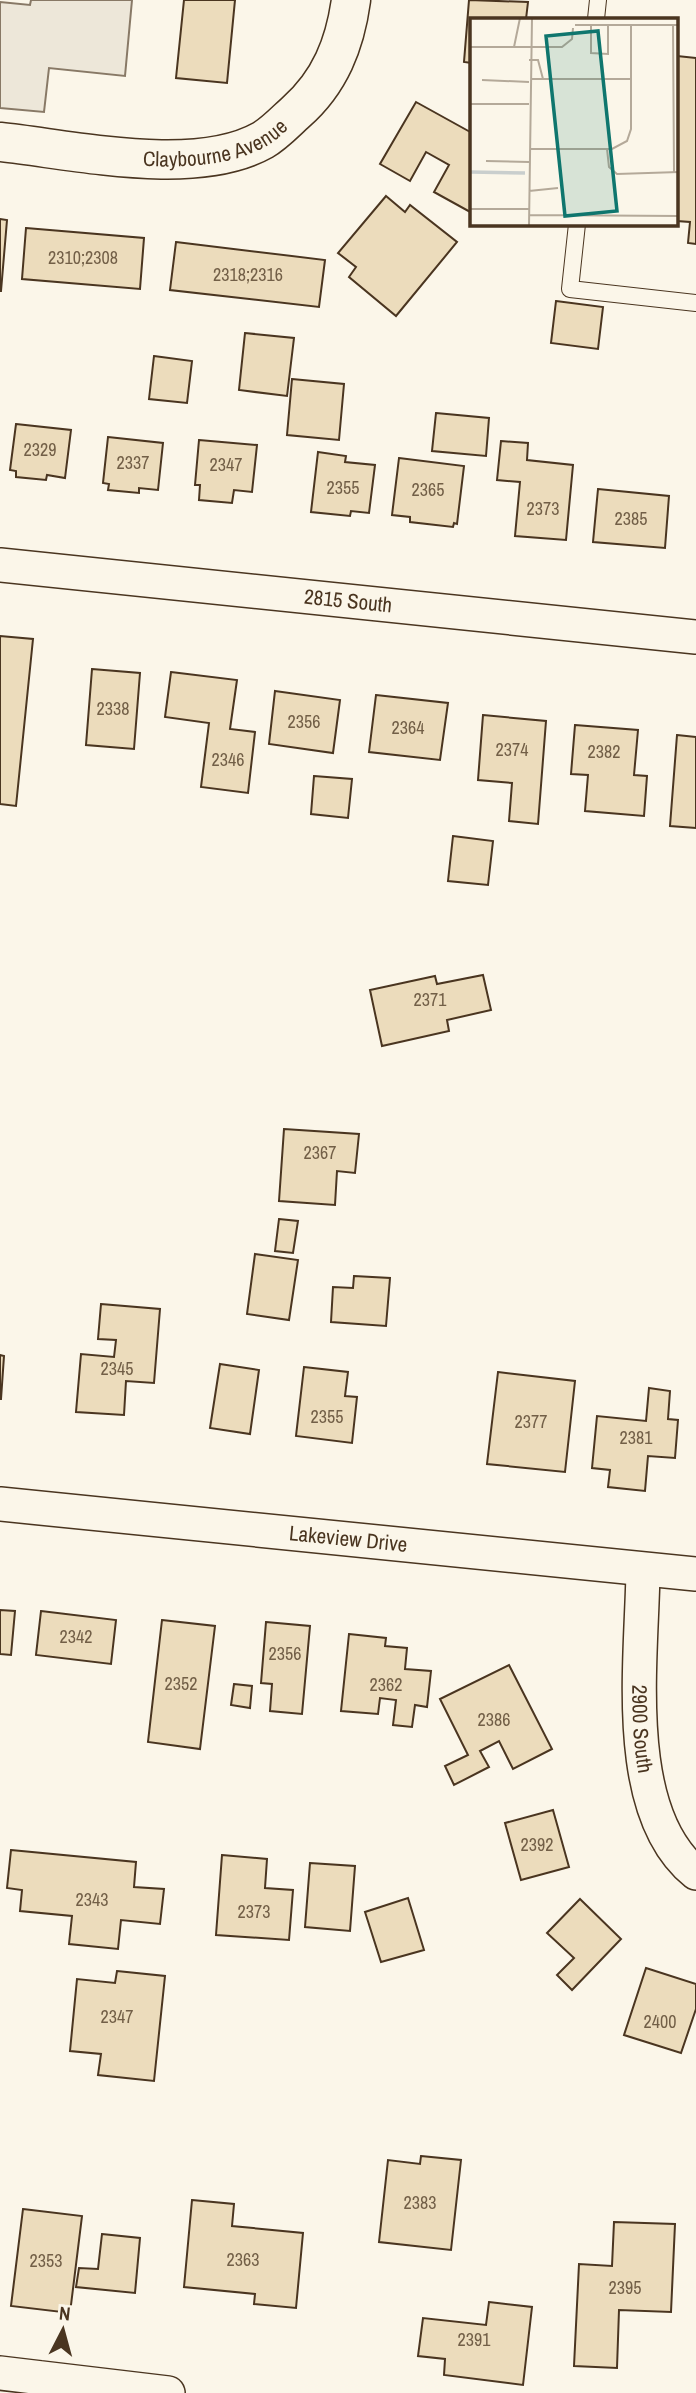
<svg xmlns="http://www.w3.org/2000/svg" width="696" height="2393" font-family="'Archivo Narrow',sans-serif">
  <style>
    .parking { fill: #ede7d9; stroke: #887966; stroke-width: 2 }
    .building { fill: #ecdcbc; stroke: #4a3520; stroke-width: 2 }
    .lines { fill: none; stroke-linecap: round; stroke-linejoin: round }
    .service-casing { stroke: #4a3520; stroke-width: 18 }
    .minor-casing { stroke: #4a3520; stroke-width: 36 }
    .tertiary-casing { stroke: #4a3520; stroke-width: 41 }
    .service { stroke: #fbf6e9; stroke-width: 16 }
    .minor { stroke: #fbf6e9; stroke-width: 33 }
    .tertiary { stroke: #fbf6e9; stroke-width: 38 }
    .labels { text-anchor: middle; stroke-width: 5; stroke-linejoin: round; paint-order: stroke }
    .number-label { font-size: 18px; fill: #725f47 }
    .street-label { font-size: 21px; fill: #4a3520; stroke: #fbf6e9 }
    .inset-river { fill: none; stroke: #c9cecd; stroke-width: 3.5 }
    .inset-road { fill: none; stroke: #b4a999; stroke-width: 2 }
    .view { fill: #0f766e; fill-opacity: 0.15; stroke: #0f766e; stroke-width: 3.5 }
    .inset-edge { fill: none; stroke: #4a3520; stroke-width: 3.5 }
  </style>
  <rect width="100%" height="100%" fill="#fbf6e9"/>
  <polygon class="parking" points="31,0 132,0 125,76 49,68 44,112 0,108 0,2 30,5"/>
  <g class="building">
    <polygon points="184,0 235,0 227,83 176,78"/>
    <polygon points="469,0 528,2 526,19 472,19 472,63 464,62"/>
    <polygon points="677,56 696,58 696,244 688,243 690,222 677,221"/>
    <polygon points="416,102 472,133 472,213 434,192 449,165 426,152 410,181 380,164"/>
    <polygon points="386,196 405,212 410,205 457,242 396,316 349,277 356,267 338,253"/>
    <polygon points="0,219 7,220 1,291 0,291"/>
    <polygon points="26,228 144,238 140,289 22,279"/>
    <polygon points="176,242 325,260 319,307 170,290"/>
    <polygon points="556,301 603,307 598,349 551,343"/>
    <polygon points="245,333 294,338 287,396 239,390"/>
    <polygon points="154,356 192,361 187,403 149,399"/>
    <polygon points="292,379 344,384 339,440 287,435"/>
    <polygon points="436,413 489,418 486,456 432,451"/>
    <polygon points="16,424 71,430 65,478 47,475 46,480 16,477 16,471 10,470"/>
    <polygon points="108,437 163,443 158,490 139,488 139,493 108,490 109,484 103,483"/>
    <polygon points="199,440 257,445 252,492 234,490 232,503 199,500 200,485 195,485"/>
    <polygon points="501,441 528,443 527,460 573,465 566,540 515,536 520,482 497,480"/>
    <polygon points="318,452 346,456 345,462 375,465 369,513 351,511 350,516 311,512"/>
    <polygon points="399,458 464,466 457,524 454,523 453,527 410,522 410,517 392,515"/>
    <polygon points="598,489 669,496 665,548 593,542"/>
    <polygon points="0,636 33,639 16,806 0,804"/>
    <polygon points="92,669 140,673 134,749 86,745"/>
    <polygon points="171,672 237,680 230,729 255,732 248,793 201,787 209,723 165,717"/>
    <polygon points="275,691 340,700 333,753 269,744"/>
    <polygon points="376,695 448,703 440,760 369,752"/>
    <polygon points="483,715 546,721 538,824 509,821 512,783 478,780"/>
    <polygon points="575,725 638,730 634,775 647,776 644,816 585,811 588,775 571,774"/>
    <polygon points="677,735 696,737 696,828 670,826"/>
    <polygon points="314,776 352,779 348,818 311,814"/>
    <polygon points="453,836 493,841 488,885 448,881"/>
    <polygon points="483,975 491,1010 447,1020 449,1031 382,1046 370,990 435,976 437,984"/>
    <polygon points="284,1129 359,1134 355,1173 337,1171 335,1205 279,1201"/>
    <polygon points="279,1219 298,1221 293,1253 275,1251"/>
    <polygon points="255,1254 298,1260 289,1320 247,1314"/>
    <polygon points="354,1276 390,1278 386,1326 331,1322 333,1287 353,1288"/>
    <polygon points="101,1304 160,1309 154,1383 126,1381 124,1415 76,1412 81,1354 114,1357 116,1340 98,1339"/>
    <polygon points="0,1355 4,1356 1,1399 0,1399"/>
    <polygon points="220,1364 259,1370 250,1434 210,1428"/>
    <polygon points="304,1367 348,1372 345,1396 357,1397 352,1443 296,1436"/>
    <polygon points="498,1372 575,1381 565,1472 487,1464"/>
    <polygon points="649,1388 670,1391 668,1419 678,1420 675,1458 648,1456 645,1491 608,1487 610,1470 592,1468 597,1416 646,1421"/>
    <polygon points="0,1610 15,1611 11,1655 0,1654"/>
    <polygon points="41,1611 116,1620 111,1664 36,1655"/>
    <polygon points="162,1620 215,1626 200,1749 148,1742"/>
    <polygon points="266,1622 310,1626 302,1714 270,1711 272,1684 261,1683"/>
    <polygon points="349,1634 386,1638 385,1646 407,1648 405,1669 431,1671 427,1707 415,1705 412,1727 393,1725 396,1700 380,1698 378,1714 341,1711"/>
    <polygon points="509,1665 552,1749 513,1769 499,1741 480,1751 489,1767 454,1785 445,1766 468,1755 440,1699"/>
    <polygon points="234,1684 252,1686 250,1708 231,1705"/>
    <polygon points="553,1810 569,1867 521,1880 505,1823"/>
    <polygon points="11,1850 136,1862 134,1887 164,1889 160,1924 121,1920 118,1949 69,1944 72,1916 20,1911 22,1890 7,1888"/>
    <polygon points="222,1855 267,1859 265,1888 293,1890 289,1940 216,1935"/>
    <polygon points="310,1863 355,1866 350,1931 305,1927"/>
    <polygon points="408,1898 424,1950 381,1962 365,1912"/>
    <polygon points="580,1899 621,1939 572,1990 557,1975 574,1958 547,1933"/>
    <polygon points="646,1968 696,1984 696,2009 681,2053 624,2035"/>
    <polygon points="117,1971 165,1976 154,2081 98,2075 101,2054 70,2051 77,1979 115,1983"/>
    <polygon points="421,2156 461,2160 451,2250 379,2242 388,2160 420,2164"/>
    <polygon points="192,2200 234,2204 232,2226 303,2233 296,2308 254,2304 255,2294 184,2287"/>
    <polygon points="23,2209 82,2216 70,2313 11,2306"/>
    <polygon points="614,2222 675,2224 671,2312 619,2310 617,2368 574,2366 579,2264 612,2266"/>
    <polygon points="102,2234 140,2238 135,2293 76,2287 79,2268 98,2269"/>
    <polygon points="489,2302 532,2307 523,2385 444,2375 445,2359 418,2356 423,2318 486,2325"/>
  </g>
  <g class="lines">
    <g class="service-casing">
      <g id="service">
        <polyline points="596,19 598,0"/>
        <polyline points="577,224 570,289 696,303"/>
      </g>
    </g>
    <g class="minor-casing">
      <g id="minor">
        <path id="s1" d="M 0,565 L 696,637"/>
        <path id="s2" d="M 0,1504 L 696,1574"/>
        <path id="s3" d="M 643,1570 C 642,1659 620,1812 696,1873"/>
        <polyline points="0,2373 168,2393"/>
      </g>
    </g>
    <g class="tertiary-casing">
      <g id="tertiary">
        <path id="s4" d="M 0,142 C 75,150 196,178 263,140 C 275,133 286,121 296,112 C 330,82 345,44 351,0"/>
      </g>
    </g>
    <use href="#service" class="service"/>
    <use href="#minor" class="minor"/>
    <use href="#tertiary" class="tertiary"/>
  </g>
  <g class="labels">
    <g class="number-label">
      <text x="83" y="264">2310;2308</text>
      <text x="248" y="281">2318;2316</text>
      <text x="40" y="456">2329</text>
      <text x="133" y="469">2337</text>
      <text x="226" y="471">2347</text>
      <text x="343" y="494">2355</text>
      <text x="428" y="496">2365</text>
      <text x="543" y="515">2373</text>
      <text x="631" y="525">2385</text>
      <text x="113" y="715">2338</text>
      <text x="304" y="728">2356</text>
      <text x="408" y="734">2364</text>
      <text x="512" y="756">2374</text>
      <text x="604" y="758">2382</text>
      <text x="228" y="766">2346</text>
      <text x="430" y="1006">2371</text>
      <text x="320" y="1159">2367</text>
      <text x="117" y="1375">2345</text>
      <text x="327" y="1423">2355</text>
      <text x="531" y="1428">2377</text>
      <text x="636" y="1444">2381</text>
      <text x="76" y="1643">2342</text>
      <text x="285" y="1660">2356</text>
      <text x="181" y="1690">2352</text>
      <text x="386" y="1691">2362</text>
      <text x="494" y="1726">2386</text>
      <text x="537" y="1851">2392</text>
      <text x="92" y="1906">2343</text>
      <text x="254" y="1918">2373</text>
      <text x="117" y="2023">2347</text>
      <text x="660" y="2028">2400</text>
      <text x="420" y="2209">2383</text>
      <text x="243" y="2266">2363</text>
      <text x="46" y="2267">2353</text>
      <text x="625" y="2294">2395</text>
      <text x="474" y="2346">2391</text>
    </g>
    <g class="street-label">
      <text dy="7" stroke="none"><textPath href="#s4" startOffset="219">Claybourne Avenue</textPath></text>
      <text dy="7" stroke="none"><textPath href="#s1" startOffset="350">2815 South</textPath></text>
      <text dy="7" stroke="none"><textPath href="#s2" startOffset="350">Lakeview Drive</textPath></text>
      <text dy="7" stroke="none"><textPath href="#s3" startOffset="159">2900 South</textPath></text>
    </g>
  </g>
  <g transform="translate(470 18)">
    <rect width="208" height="208" fill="#fbf6e9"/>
    <path class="inset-river" d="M 0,154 L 55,155"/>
    <path class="inset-road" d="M 105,7 L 209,7M 121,7 L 121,35 L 138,36 L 138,7M 203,7 L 204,154M 0,29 L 92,29 L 102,21 L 103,10M 44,29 L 50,0M 59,42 L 68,42 L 73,61M 61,61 L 161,61M 12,62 L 59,64M 0,86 L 59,86M 61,131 L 142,131 L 157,123 L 161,111 L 161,7M 137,131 L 139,149 L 147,156 L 209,154M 16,143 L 59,144M 59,173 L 88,170M 0,191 L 59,191M 59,197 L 209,198M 59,208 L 62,0"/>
    <path class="view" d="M 128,13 L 147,193 L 95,198 L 76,18 Z"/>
    <rect width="208" height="208" class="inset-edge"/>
  </g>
  <g transform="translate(63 2330) rotate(6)" stroke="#fbf6e9" stroke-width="5" paint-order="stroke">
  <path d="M0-5L12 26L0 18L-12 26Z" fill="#4a3520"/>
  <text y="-10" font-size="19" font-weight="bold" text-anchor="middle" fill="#4a3520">N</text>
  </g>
</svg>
